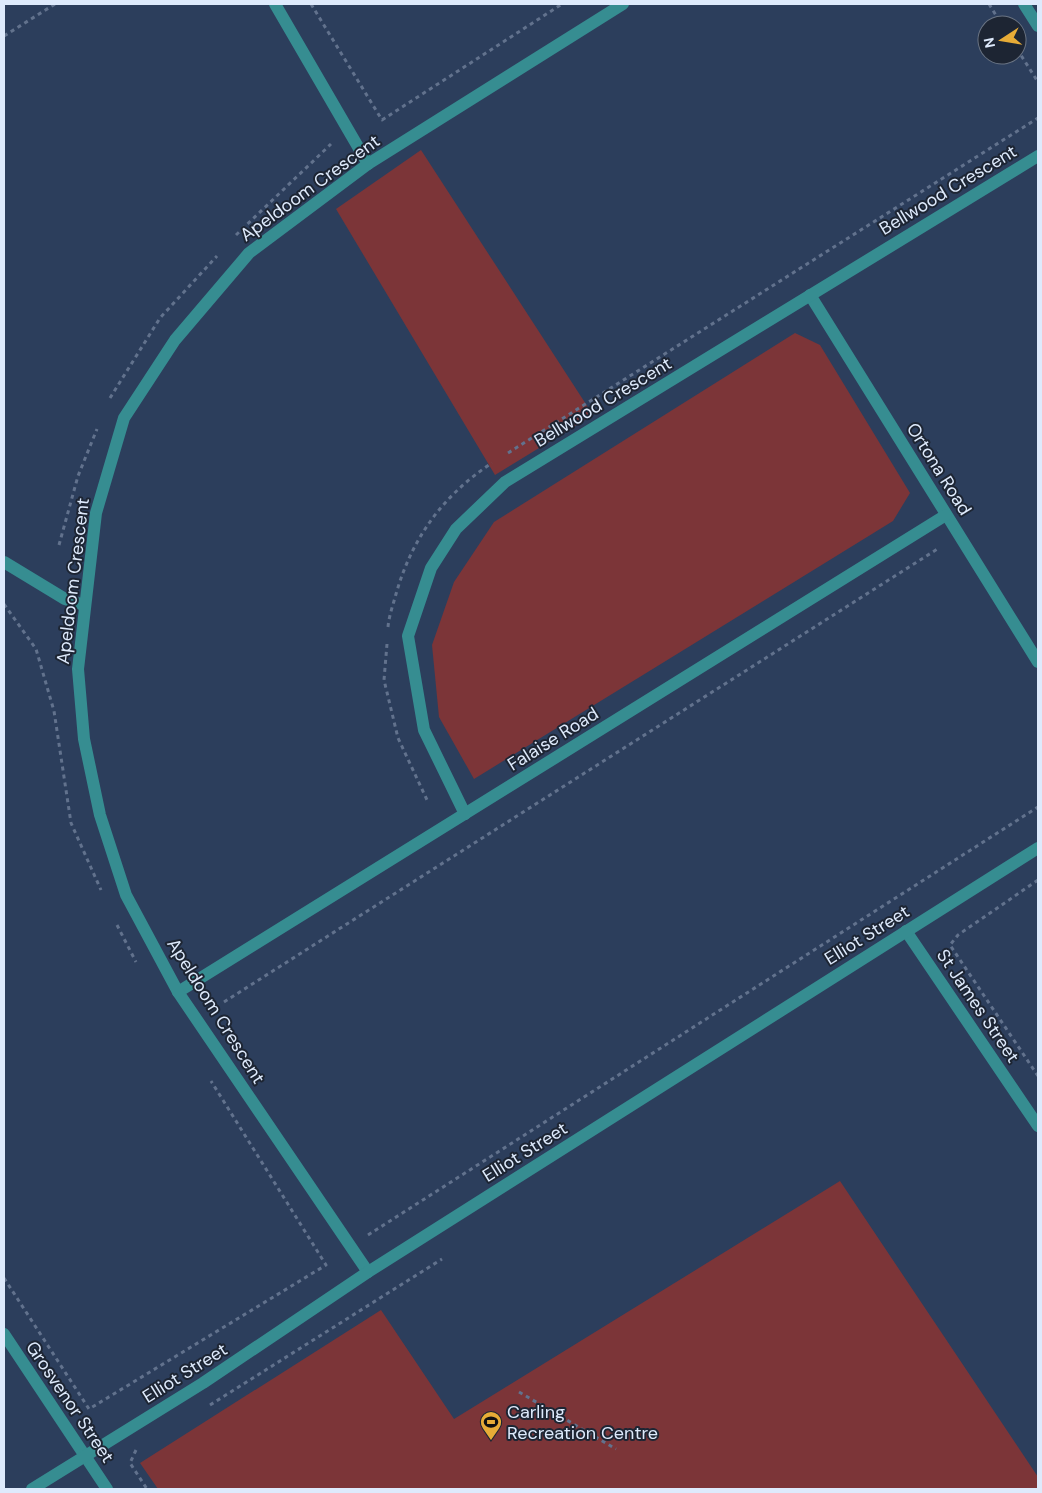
<svg xmlns="http://www.w3.org/2000/svg" width="1042" height="1493" font-family="'DM Sans',sans-serif">
  <style>
    .green { fill: #7c3538 }
    .lines { fill: none; stroke-linecap: round; stroke-linejoin: round }
    .path { stroke: #62728d; stroke-width: 3; stroke-dasharray: 4 4; stroke-linecap: butt }
    .minor { stroke: #368d91; stroke-width: 12 }
    .labels { text-anchor: middle; stroke-width: 4; stroke-linejoin: round; paint-order: stroke }
    .street-label { font-size: 18px; fill: #deeafc; stroke: #1d2533 }
    .poi-label { font-size: 18px; fill: #deeafc; stroke: #1d2533; text-anchor: start }
  </style>
  <rect width="100%" height="100%" fill="#2c3e5c"/>
  <g class="green">
    <polygon points="421,150 593,415 495,475 336,209"/>
    <polygon points="795,333 820,345 910,493 893,521 474,779 439,717 432,645 454,582 494,522"/>
    <polygon points="840,1181 1038,1477 1038,1489 158,1489 140,1463 381,1310 454,1419"/>
  </g>
  <g class="lines">
    <g class="path">
      <polyline points="311,4 382,120 562,4"/>
      <polyline points="989,4 1002,25"/>
      <polyline points="4,36 55,4"/>
      <polyline points="1017,49 1038,82"/>
      <polyline points="236,235 331,144"/>
      <polyline points="110,398 160,318 217,256"/>
      <polyline points="508,453 1038,118"/>
      <polyline points="59,545 78,476 97,429"/>
      <polyline points="4,604 36,649 54,711 71,823 101,890"/>
      <path d="M 388,627 C 389,616 393,605 396,594 C 412,538 443,495 492,463"/>
      <polyline points="387,644 384,680 398,738 428,802"/>
      <polyline points="1038,880 958,935 950,945 1038,1076"/>
      <polyline points="117,925 136,962"/>
      <polyline points="224,1002 939,548"/>
      <polyline points="368,1235 1038,807"/>
      <polyline points="4,1278 89,1409 326,1265 211,1081"/>
      <polyline points="519,1392 616,1449"/>
      <polyline points="210,1405 442,1259"/>
      <polyline points="136,1450 130,1463 147,1489"/>
    </g>
    <g class="minor">
      <polyline points="275,4 368,164"/>
      <polyline points="1024,4 1038,26"/>
      <polyline points="810,295 1038,662"/>
      <polyline points="4,562 65,599 84,605"/>
      <polyline points="465,814 424,730 408,636 431,568 456,529 505,482 1038,156"/>
      <polyline points="906,931 1038,1126"/>
      <polyline points="178,992 946,515"/>
      <polyline points="368,1272 178,992 126,895 100,815 84,739 78,669 96,513 124,418 175,340 249,253 368,164 623,4"/>
      <polyline points="4,1334 107,1489"/>
      <polyline points="32,1489 203,1383 368,1272 1038,848"/>
    </g>
  </g>
  <defs>
    <g id="stadium-pin" transform="scale(1.125)"><path d="M0 17L-7.5 6A9.5 9.5 0 1 1 7.5 6Z" fill="#e7ac37" stroke="#1d2533"/><path d="M0-5a6.5 5 0 1 0 0 10a6.5 5 0 1 0 0-10ZM-3.5-1.8h7v3.6h-7Z" fill="#111"/></g>
  </defs>
  <g fill-rule="evenodd">
    <use href="#stadium-pin" x="491" y="1422"/>
  </g>
  <g class="labels">
    <g class="street-label">
      <text transform="translate(310 188) rotate(-36)" y="6">Apeldoom Crescent</text>
      <text transform="translate(948 190) rotate(-31)" y="6">Bellwood Crescent</text>
      <text transform="translate(603 402) rotate(-31)" y="6">Bellwood Crescent</text>
      <text transform="translate(939 469) rotate(58)" y="6">Ortona Road</text>
      <text transform="translate(73 581) rotate(-83)" y="6">Apeldoom Crescent</text>
      <text transform="translate(553 739) rotate(-32)" y="6">Falaise Road</text>
      <text transform="translate(867 935) rotate(-32)" y="6">Elliot Street</text>
      <text transform="translate(978 1006) rotate(56)" y="6">St James Street</text>
      <text transform="translate(216 1011) rotate(58)" y="6">Apeldoom Crescent</text>
      <text transform="translate(525 1152) rotate(-32)" y="6">Elliot Street</text>
      <text transform="translate(185 1373) rotate(-32)" y="6">Elliot Street</text>
      <text transform="translate(70 1402) rotate(56)" y="6">Grosvenor Street</text>
    </g>
    <g class="poi-label">
      <text x="507" y="1418">Carling<tspan x="507" dy="21">Recreation Centre</tspan></text>
    </g>
  </g>
  <rect width="1042" height="1493" fill="none" stroke="#deeafc" stroke-width="10"/>
  <g transform="translate(1002 40) rotate(258)"><circle r="24" fill="#1d2533" stroke="#6a7483"/>
  <path d="M0-4L9 19L0 12L-9 19Z" fill="#e7ac37"/>
  <text y="-8" font-size="14" font-weight="bold" text-anchor="middle" fill="#deeafc">N</text>
  </g>
</svg>
